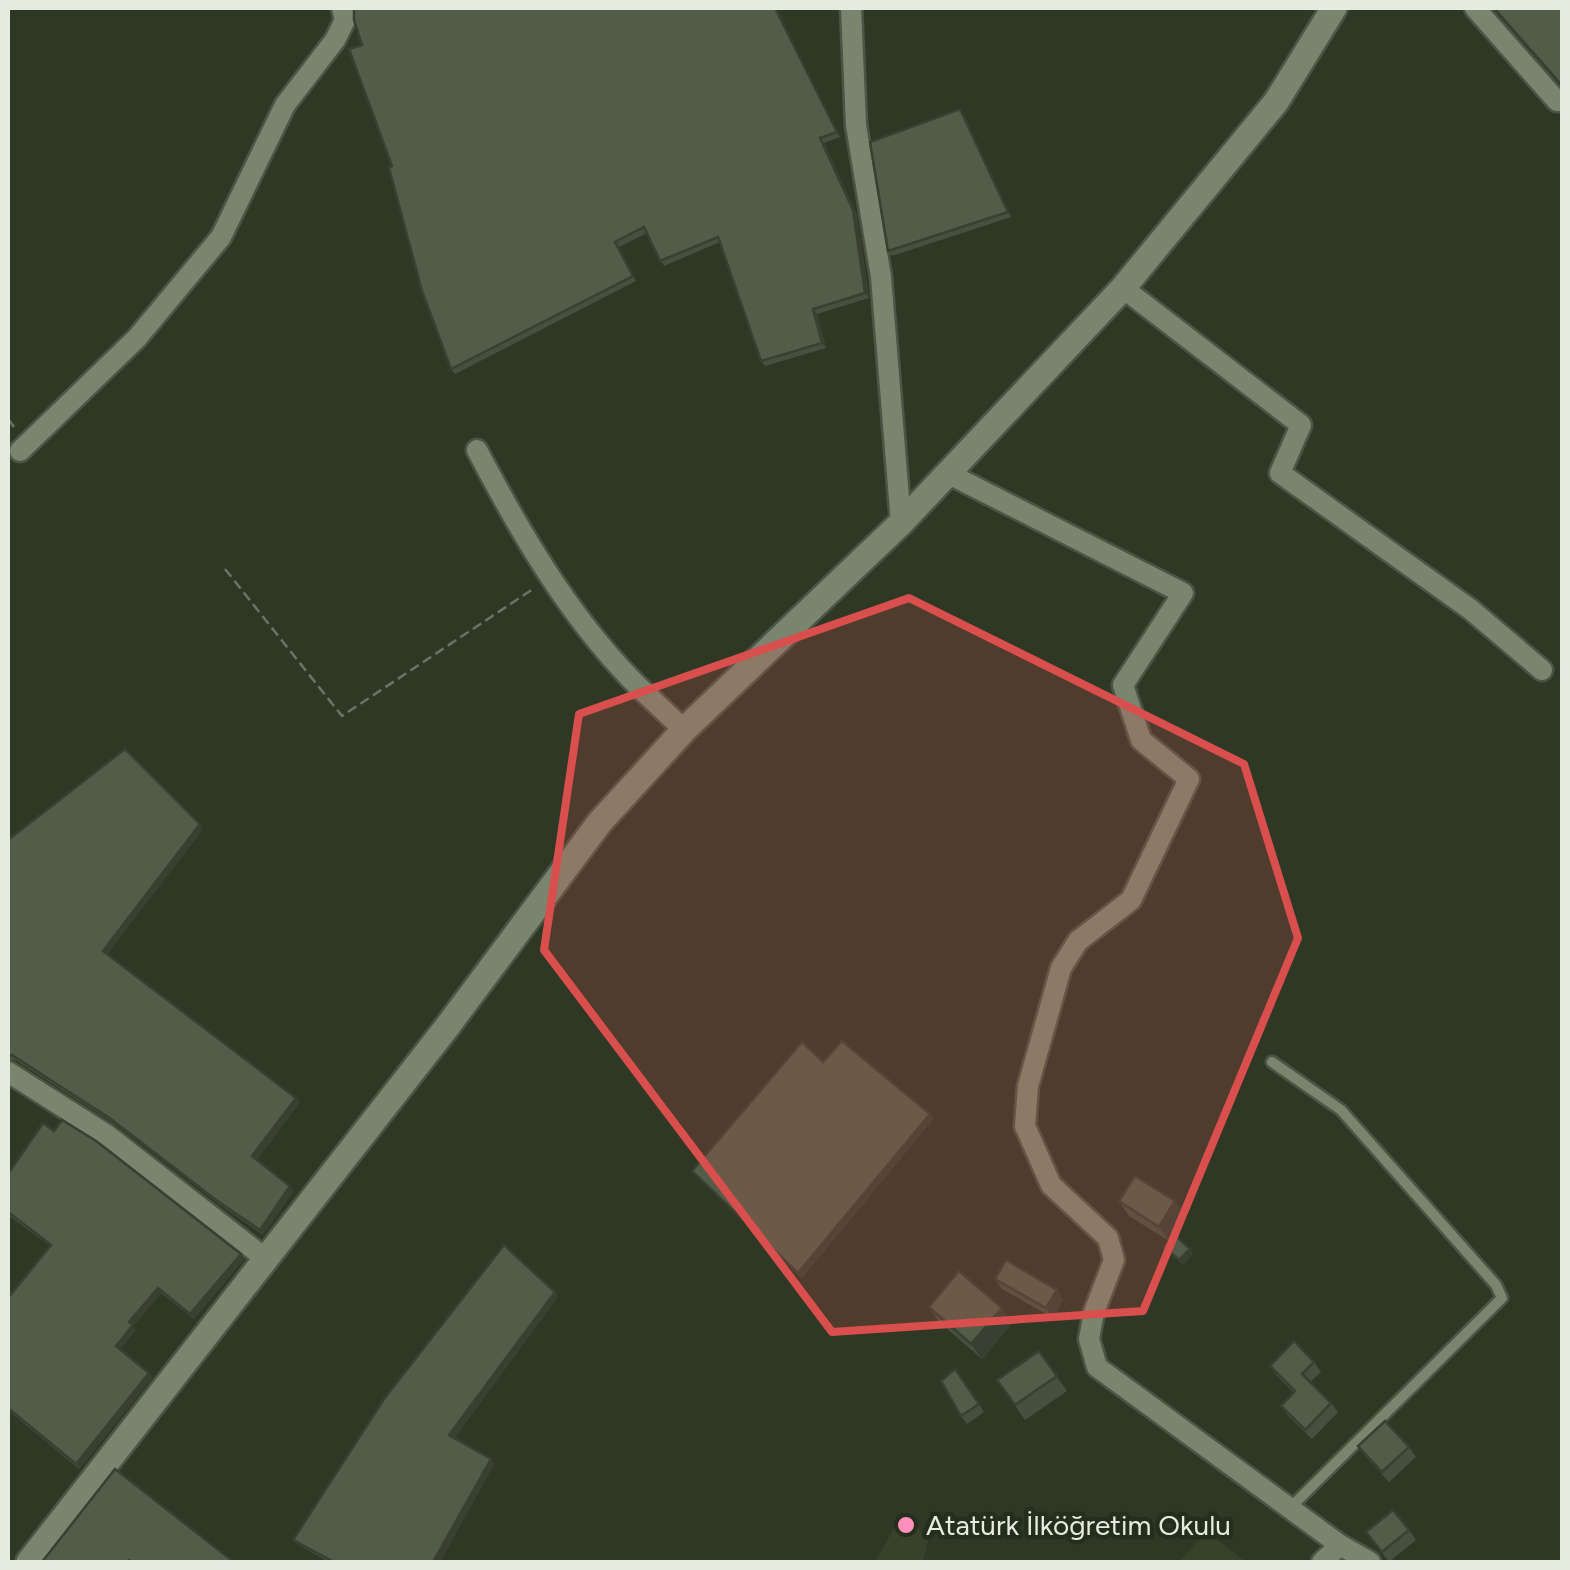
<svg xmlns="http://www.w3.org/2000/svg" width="1570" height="1570" font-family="Figtree,sans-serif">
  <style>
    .built { fill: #38422a }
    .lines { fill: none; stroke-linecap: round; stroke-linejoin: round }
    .lane-casing { stroke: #4d5445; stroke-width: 15 }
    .street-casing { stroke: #4d5445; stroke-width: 25 }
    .secondary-casing { stroke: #4d5445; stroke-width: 30 }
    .path { stroke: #6c7363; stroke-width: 2.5; stroke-dasharray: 10 5; stroke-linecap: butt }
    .lane { stroke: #7a856f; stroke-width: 10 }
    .street { stroke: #7a856f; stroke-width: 20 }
    .secondary { stroke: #7a856f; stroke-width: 25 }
    .wall { fill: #474f3e }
    .shaded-wall { fill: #394032 }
    .building { fill: #525c48; stroke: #394032; stroke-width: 2.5 }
    .marked { fill: #d94f4d; fill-opacity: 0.2; stroke: #d94f4d; stroke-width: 8; stroke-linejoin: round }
    .poi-dot { fill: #fe8ebc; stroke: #252e1c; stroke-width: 4 }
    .labels { text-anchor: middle; stroke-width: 9; stroke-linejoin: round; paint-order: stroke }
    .poi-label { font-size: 28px; fill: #e6ebe0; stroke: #252e1c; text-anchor: start }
  </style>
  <rect width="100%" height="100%" fill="#2f3825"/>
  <g class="built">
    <polygon points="904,1511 928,1540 923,1562 875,1562"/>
    <polygon points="1207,1532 1246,1562 1179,1562"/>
  </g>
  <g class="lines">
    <g class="lane-casing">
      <polyline id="lane" points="1272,1062 1341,1110 1496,1285 1502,1298 1290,1508"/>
    </g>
    <g class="street-casing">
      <g id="street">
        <polyline points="851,8 856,125 881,277 901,523"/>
        <polyline points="1475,8 1557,101 1562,101"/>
        <polyline points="1123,288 1301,425 1280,473 1470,609 1542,670"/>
        <path d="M 477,450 C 519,530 565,610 628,676 C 646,695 666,712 684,730"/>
        <polyline points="20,451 137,338 221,237 285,105 335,40 345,20 342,8"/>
        <polyline points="949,474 1183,593 1123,685 1141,740 1189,779 1131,900 1078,941 1061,968 1028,1086 1025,1126 1051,1185 1108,1238 1114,1260 1094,1312 1089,1339 1097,1367 1340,1545 1322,1562"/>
        <polyline points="8,1072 107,1135 266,1259"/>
        <polyline points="1340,1545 1370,1562"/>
      </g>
    </g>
    <g class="secondary-casing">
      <polyline id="secondary" points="29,1562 447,1027 600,822 684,730 901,523 1123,288 1276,102 1334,8"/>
    </g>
    <g class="path">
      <polyline points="8,419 14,427"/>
      <polyline points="225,569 342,716 533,589"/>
    </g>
    <use href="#lane" class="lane"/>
    <use href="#street" class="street"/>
    <use href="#secondary" class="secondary"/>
  </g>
  <g class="wall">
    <polygon points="776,8 840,137 824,143 857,215 869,298 817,314 826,348 765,366 761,361 720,242 664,266 647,233 619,247 636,281 455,374 451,369 392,166 355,12"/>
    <polygon points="963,114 1011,217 892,256 888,251"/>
    <polygon points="203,829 107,954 296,1098 300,1102 257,1160 290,1186 293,1191 263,1235 220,1205 115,1124 15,1060 8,1061 8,840"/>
    <polygon points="823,1062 930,1114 933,1119 802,1278 692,1171"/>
    <polygon points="8,1174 241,1254 244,1259 194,1319 161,1293 133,1326 136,1330 120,1349 149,1373 152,1378 79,1469 8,1410 8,1298 50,1246 8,1215"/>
    <polygon points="1119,1201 1175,1201 1186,1216 1171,1240 1190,1249 1193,1254 1183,1265 1164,1247 1169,1241 1129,1216"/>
    <polygon points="995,1279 1057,1290 1063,1300 1053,1318 1002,1289"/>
    <polygon points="555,1292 558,1297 454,1438 491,1459 494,1464 440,1562 329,1562 297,1544 293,1540"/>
    <polygon points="929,1307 1012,1323 982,1359 939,1322"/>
    <polygon points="1039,1351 1067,1391 1025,1420 997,1380"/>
    <polygon points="1314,1362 1321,1372 1310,1382 1331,1403 1338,1412 1312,1439 1288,1416 1281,1406 1294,1393 1277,1376 1270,1366"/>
    <polygon points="955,1369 984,1412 967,1424 961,1416"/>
    <polygon points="1358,1446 1409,1447 1416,1457 1389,1482 1365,1456"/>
    <polygon points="1409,1530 1416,1540 1389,1562 1366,1532"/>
  </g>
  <g class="shaded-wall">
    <polygon points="960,109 963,114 1011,217 1008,212"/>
    <polygon points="820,138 857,215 869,298 865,293"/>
    <polygon points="813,309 817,314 826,348 822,343"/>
    <polygon points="200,824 203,829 106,956 103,951"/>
    <polygon points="296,1098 300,1102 256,1161 252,1156"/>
    <polygon points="930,1114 933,1119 802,1278 798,1273"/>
    <polygon points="290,1186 293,1191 263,1235 260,1230"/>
    <polygon points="1175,1201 1186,1216 1169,1242 1159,1227"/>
    <polygon points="1190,1249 1193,1254 1183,1265 1179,1260"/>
    <polygon points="241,1254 244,1259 194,1319 190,1314"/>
    <polygon points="158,1288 161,1293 133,1326 136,1330 119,1350 116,1346 129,1322"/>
    <polygon points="1057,1290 1063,1300 1053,1318 1046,1308"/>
    <polygon points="555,1292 558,1297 452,1440 449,1435"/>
    <polygon points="1002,1308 1012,1323 982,1359 971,1344"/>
    <polygon points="149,1373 152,1378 79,1469 76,1464"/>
    <polygon points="491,1459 494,1464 440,1562 433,1562"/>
  </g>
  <g class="building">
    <polygon points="354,8 775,8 837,132 820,138 853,210 865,293 813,309 822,343 761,361 718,237 660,261 644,227 615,242 633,276 451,369 422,291 389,168 392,166 349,49 362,45 354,20"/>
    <polygon points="1494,8 1562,8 1562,84 1560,83"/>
    <polygon points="960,109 1008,212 888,251 870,142"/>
    <polygon points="125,749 200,824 103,951 296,1098 252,1156 290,1186 260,1230 216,1200 111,1119 12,1055 8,1056 8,840"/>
    <polygon points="842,1041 930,1114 798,1273 692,1171 802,1042 823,1062"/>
    <polygon points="62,1120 96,1141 241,1254 190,1314 158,1288 129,1322 133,1325 116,1346 149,1373 76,1464 8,1408 8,1298 51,1245 8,1212 8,1174 43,1123 54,1131"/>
    <polygon points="1135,1176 1175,1201 1159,1227 1119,1201"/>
    <polygon points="1175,1235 1190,1249 1179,1260 1164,1247"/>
    <polygon points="504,1245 555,1292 449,1435 491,1459 433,1562 334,1562 293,1540 384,1399"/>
    <polygon points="1006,1260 1057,1290 1046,1308 995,1279"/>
    <polygon points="959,1271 1002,1308 971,1344 929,1307"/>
    <polygon points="1294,1341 1314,1362 1302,1374 1331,1403 1305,1430 1281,1406 1295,1391 1270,1366"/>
    <polygon points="1039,1351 1057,1376 1015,1405 997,1380"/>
    <polygon points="955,1369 979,1404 961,1416 941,1381"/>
    <polygon points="1385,1421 1409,1447 1382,1472 1358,1446"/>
    <polygon points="115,1469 234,1562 133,1562 129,1560 127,1562 42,1562"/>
    <polygon points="1393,1510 1409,1530 1382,1552 1366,1532"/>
  </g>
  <path class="marked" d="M 909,598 L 1244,764 L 1298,938 L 1143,1311 L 832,1332 L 544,950 L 579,714 Z"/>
  <circle class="poi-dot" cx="906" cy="1525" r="10"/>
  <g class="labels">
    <g class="poi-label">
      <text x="926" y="1535">Atatürk İlköğretim Okulu</text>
    </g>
  </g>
  <rect width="1570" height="1570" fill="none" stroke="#e6ebe0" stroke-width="20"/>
</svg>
